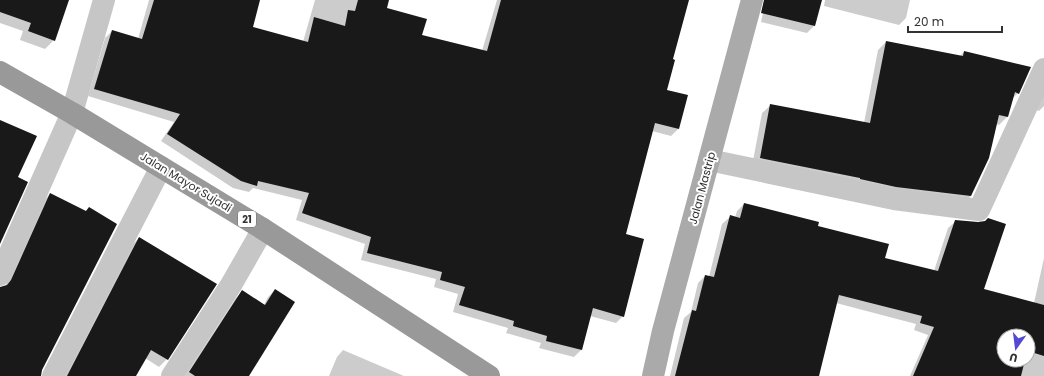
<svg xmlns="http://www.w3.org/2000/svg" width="1044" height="376" font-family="Poppins,sans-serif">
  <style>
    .shadow { fill: #0003; fill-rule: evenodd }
    .building { fill: #191919 }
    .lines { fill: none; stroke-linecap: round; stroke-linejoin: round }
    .minor { stroke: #c6c6c6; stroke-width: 22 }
    .major { stroke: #aaa; stroke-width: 22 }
    .highway { stroke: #999; stroke-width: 22 }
    .labels { text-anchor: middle; stroke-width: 4; stroke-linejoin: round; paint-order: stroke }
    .shield { fill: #fff; stroke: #707070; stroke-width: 1 }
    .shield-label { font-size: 10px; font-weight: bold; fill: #323232 }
    .street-label { font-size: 11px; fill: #323232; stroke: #fff }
  </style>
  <rect width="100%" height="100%" fill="#fff"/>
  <g class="shadow">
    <polygon points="0,0 68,0 54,40 45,49 20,40 23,31 0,23"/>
    <polygon points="149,0 259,0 251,28 303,42 315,0 388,0 386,9 421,36 482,51 497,0 688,0 672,60 666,91 678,129 671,136 652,131 625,235 623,316 616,323 590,316 581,350 574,357 539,348 541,343 506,333 508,328 453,312 458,294 434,287 436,279 361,260 365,244 296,220 302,200 253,188 249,192 233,188 161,141 174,122 88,96 105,38 112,31 138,39"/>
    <polygon points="766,0 820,0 814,26 807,33 761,22"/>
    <polygon points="825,0 910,0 906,18 899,25 824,6"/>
    <polygon points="886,42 960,56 964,52 1018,93 1012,99 1007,117 999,125 996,124 971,196 962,204 752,166 762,113 771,105 864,123 878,50"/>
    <polygon points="1044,92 1044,106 1039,111 1036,110"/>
    <polygon points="50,194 85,212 89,208 40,376 0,376 0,288 5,287 42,202"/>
    <path d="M 744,204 L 817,227 L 884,259 L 934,271 L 948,228 L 956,221 L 983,290 L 1034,303 L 1044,258 L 1044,376 L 910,376 L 928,335 L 914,330 L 916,324 L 836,303 L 818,376 L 670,376 L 684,318 L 691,312 L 698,283 L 705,276 L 709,277 L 722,224 L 730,217 L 735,218 L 737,211 ZM 1004,336 L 1028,336 L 1028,360 L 1004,360 Z"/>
    <polygon points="139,238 167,359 159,367 145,358 135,376 64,376 131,246"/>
    <polygon points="275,290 248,376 185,376 236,298 243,291 264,305 268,297"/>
    <polygon points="343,350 404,376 329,376 337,357"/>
  </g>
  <g class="building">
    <polygon points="0,0 69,0 55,41 28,31 31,23 0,12"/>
    <polygon points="154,0 260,0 253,27 308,42 314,17 345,26 348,10 355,11 358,0 389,0 387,8 427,19 422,35 487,51 501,0 689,0 673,59 675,60 667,90 688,95 679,129 655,123 626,234 644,239 624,317 593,308 582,350 546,341 547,336 513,326 514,321 459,305 465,287 440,280 442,272 367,253 371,237 302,213 309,193 258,181 257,186 241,181 167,134 180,114 94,89 112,30 142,39"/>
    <polygon points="764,0 822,0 815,26 761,13"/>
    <polygon points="886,41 963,56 964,51 1031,67 1019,94 1015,92 1008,117 999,115 989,158 971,196 896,187 860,179 860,178 760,158 770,104 870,123"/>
    <polygon points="0,120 37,136 18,177 28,182 0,244"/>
    <polygon points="50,193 86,211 89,207 117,224 42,370 41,376 0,376 0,287 7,285 11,280"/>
    <polygon points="744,203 819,222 818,226 889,244 885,258 938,271 955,220 978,222 985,221 988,218 1006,224 984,289 1044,305 1044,356 1028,351 1028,336 1004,336 1004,360 1025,360 1021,376 913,376 934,327 920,323 922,316 839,295 819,376 675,376 692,310 696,311 705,275 714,277 730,215 740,218"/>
    <polygon points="139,237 217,284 168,360 151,350 136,376 67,376"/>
    <polygon points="275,289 295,302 249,376 195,376 189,372 242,290 265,305"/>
  </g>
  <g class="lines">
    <g class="minor">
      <polyline points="709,160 894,199 979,210 1044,69"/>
      <polyline points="0,275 72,113 104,0"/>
      <polyline points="53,376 161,167"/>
      <polyline points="172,376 231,285 263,229"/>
    </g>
    <polyline class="major" points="653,376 663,331 752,0"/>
    <polyline class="highway" points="0,72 72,113 263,229 489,376"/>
  </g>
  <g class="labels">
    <rect class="shield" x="238" y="211" width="18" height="16" rx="3"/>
    <g class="shield-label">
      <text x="247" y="223">21</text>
    </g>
    <g class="street-label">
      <text transform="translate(186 182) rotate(31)" y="4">Jalan Mayor Sujadi</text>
      <text transform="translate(702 188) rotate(-75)" y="4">Jalan Mastrip</text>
    </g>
  </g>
  <g transform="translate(1016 348) rotate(194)"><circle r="19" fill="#ffffff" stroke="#adadad"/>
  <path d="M0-3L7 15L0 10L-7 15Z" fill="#5449d4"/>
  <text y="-6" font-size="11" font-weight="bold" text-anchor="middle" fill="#323232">U</text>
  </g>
  <path d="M908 26v6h94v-6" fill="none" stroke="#323232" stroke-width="2"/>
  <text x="914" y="26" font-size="12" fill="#323232" stroke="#ffffff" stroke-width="3" paint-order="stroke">20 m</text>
</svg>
